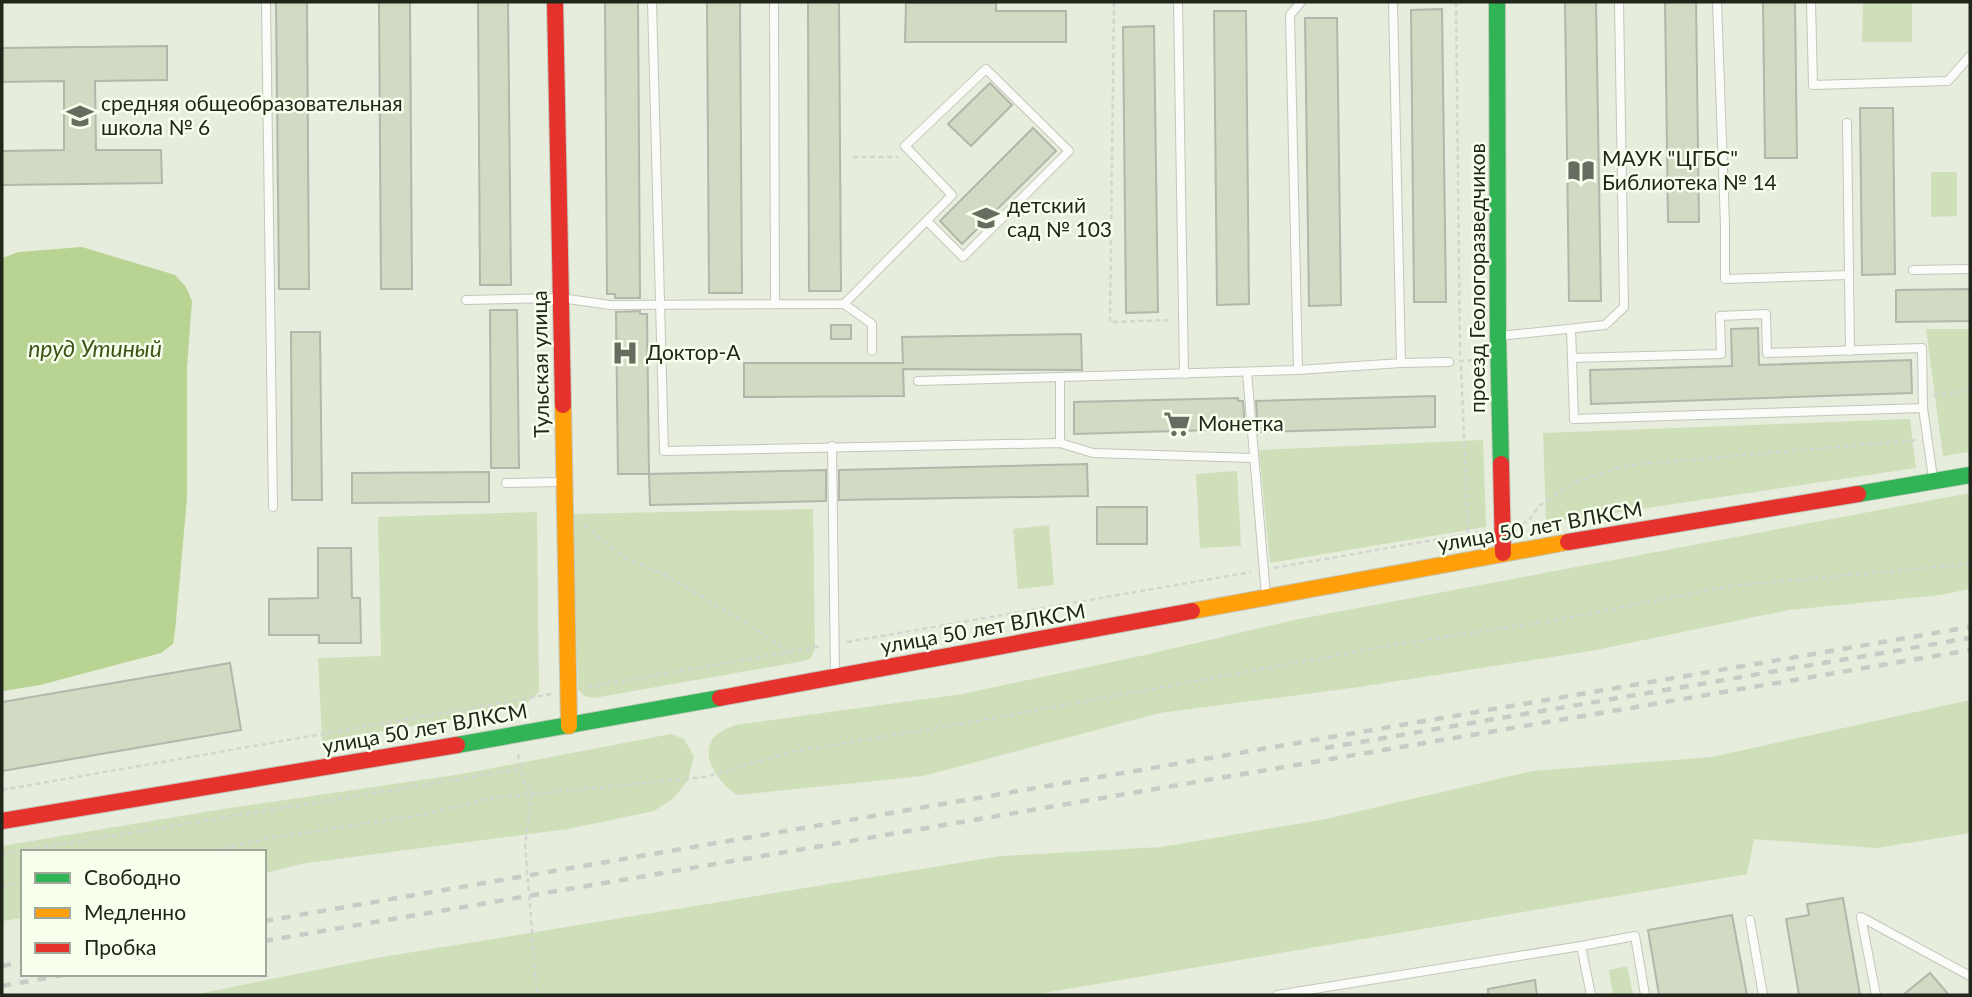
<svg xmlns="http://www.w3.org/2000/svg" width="1972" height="997" font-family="Lato,sans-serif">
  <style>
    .green { fill: #cfdfb9 }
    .water { fill: #b9d393 }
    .building { fill: #d1dac3; stroke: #b1b7aa; stroke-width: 2 }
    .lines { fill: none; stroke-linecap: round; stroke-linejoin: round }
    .lane-casing { stroke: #c2c7ba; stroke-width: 10 }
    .fast-casing { stroke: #c2c7ba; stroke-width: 18 }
    .slow-casing { stroke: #c2c7ba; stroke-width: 18 }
    .jam-casing { stroke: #c2c7ba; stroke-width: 18 }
    .path { stroke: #d3d5d0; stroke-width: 2.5; stroke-dasharray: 5 3.5; stroke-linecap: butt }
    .lane { stroke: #fbfcfa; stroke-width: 8 }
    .fast { stroke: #30b455; stroke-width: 16 }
    .slow { stroke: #ff9f0a; stroke-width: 16 }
    .jam { stroke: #e5322d; stroke-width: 16 }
    .rail { stroke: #c9cbc6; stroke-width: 4.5; stroke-dasharray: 9 9; stroke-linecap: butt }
    .labels { text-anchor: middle; stroke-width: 5; stroke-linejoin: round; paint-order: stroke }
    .poi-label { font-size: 21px; fill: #21261b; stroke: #f7ffed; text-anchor: start }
    .street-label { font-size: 21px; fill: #21261b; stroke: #f7ffed }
    .water-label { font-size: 23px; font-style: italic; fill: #3e5316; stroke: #f7ffed }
  </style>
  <rect width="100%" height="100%" fill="#e6eddd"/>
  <g class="green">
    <polygon points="1863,2 1912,2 1912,42 1862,42"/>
    <polygon points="1931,172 1957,172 1957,216 1931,217"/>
    <polygon points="1926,329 1970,329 1970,452 1943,456"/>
    <polygon points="1910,419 1916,468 1546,523 1543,433"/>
    <polygon points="1483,440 1486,527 1270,563 1259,450"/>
    <polygon points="1237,471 1241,546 1200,548 1196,474"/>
    <path d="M 1970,493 L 1970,589 L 1940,595 L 1789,610 L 1591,651 L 1359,687 L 1160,713 L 923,776 L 738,795 C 722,787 700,759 712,740 C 717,732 726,729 735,725 L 962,694 L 1145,655 L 1294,620 Z"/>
    <polygon points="813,509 815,647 811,658 804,661 594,698 584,696 578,689 572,514"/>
    <polygon points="537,512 539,692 521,708 322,741 318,658 381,656 378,517"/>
    <polygon points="1049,525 1054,585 1018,589 1013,529"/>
    <polygon points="1970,700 1970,833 1877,848 1754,839 1747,874 1032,995 192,995 376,958 1001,856 1161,847 1321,820 1533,771 1712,757"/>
    <polygon points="671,734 684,739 694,756 688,780 673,799 654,811 568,829 307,863 264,873 264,852 23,852 23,918 2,921 2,846 223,809 462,774"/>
    <polygon points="1627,966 1633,995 1613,995 1609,970"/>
  </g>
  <polygon class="water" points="82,247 175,275 186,287 192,301 187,367 187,498 175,632 173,644 161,653 40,685 4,691 2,690 2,258 19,252"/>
  <g class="building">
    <polygon points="276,2 307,2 309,289 279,289"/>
    <polygon points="379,2 410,2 412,289 381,289"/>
    <polygon points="478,2 508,2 511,285 480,285"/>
    <polygon points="605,2 638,2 640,298 615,298 615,294 607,294"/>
    <polygon points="707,2 740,2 742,293 709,293"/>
    <polygon points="808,2 839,2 841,291 809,291"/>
    <polygon points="1565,2 1596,2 1601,301 1569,301"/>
    <polygon points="1665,2 1696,2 1699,222 1668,222"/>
    <polygon points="1763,2 1795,2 1797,158 1765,158"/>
    <polygon points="906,3 996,3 996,11 1066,11 1066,42 905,42"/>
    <polygon points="1442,9 1446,302 1414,302 1411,10"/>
    <polygon points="1214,11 1246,11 1249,304 1217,305"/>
    <polygon points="1305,18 1337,18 1341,305 1309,306"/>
    <polygon points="1154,26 1158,312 1126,313 1123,27"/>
    <polygon points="167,46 167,80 95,81 96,150 161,150 162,183 2,185 2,151 64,150 64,81 2,82 2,48"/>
    <polygon points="990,83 1012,105 971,146 948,124"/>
    <polygon points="1860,108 1893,108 1895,274 1862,275"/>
    <polygon points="1033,128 1056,151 962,244 940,221"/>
    <polygon points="1970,289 1970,321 1896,322 1896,290"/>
    <polygon points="490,310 517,310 519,468 491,468"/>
    <polygon points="640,311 640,314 647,314 649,474 618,474 616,312"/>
    <rect x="831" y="325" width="20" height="14"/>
    <polygon points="1758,328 1759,365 1911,360 1912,393 1591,404 1590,370 1732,366 1731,329"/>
    <polygon points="291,332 320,332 322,500 292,500"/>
    <polygon points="1081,334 1082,370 903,369 904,396 744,397 744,363 903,363 902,337"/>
    <polygon points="1435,396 1435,427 1261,432 1261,428 1258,429 1256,401"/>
    <polygon points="1238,398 1238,401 1243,401 1245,429 1074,434 1074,402"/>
    <polygon points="1087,464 1088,496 839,500 839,470"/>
    <polygon points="826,470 826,501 650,505 649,474"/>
    <polygon points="489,472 489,502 352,503 352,473"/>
    <rect x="1097" y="507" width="50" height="37"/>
    <polygon points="318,548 351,548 352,598 360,598 361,643 319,643 319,635 269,635 269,599 318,598"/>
    <polygon points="230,663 241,730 2,771 2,702"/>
    <polygon points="1843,898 1860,995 1799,995 1786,919 1809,915 1807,904"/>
    <polygon points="1732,915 1747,995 1659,995 1648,930"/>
    <polygon points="1930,973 1949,995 1903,995"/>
    <polygon points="1535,980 1537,995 1488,995 1488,989"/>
  </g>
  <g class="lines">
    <g class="lane-casing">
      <g id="lane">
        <polyline points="266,2 273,507"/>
        <polyline points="652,2 664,451 1060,443 1093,453 1253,458"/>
        <polyline points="774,2 775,302"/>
        <polyline points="1178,2 1184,374"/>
        <polyline points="1717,2 1725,225 1725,279 1849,275"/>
        <polyline points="1811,2 1813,85 1948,81 1970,56"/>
        <polyline points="1847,123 1850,351"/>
        <polyline points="1913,270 1970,269"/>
        <polyline points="466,300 561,298 610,305 844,304 952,195 905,146 986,69 1069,151 963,257 927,221"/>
        <polyline points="844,304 872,324 872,351"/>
        <polyline points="1571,329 1574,419 1923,408 1933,478"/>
        <polyline points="1499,336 1605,325 1624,307 1619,2"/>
        <polyline points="1572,358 1721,354 1720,316 1766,314 1767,353 1922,348 1923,408"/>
        <polyline points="1401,363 1449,362"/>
        <polyline points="1298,370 1290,15 1301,2"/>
        <polyline points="1247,372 1266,596"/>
        <polyline points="918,381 1060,377"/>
        <polyline points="1060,443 1060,377 1298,370 1401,363 1393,2"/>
        <polyline points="832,446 835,674"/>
        <polyline points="506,483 561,482"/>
        <polyline points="1750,920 1763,995"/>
        <polyline points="1581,946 1635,936 1645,995"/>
        <polyline points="1277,995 1581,946 1591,995"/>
        <polyline points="1876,995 1861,917 1970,976"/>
      </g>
    </g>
    <g class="fast-casing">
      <g id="fast">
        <polyline points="1497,2 1498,336 1501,464"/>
        <polyline points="1858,494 1970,475"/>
        <polyline points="457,745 720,698"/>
      </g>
    </g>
    <g class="slow-casing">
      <g id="slow">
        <polyline points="563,405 569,726"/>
        <polyline points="1192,611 1568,542"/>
      </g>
    </g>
    <g class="jam-casing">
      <g id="jam">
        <polyline points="555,2 563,405"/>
        <polyline points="1501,464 1503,553"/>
        <polyline points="1568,542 1858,494"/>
        <polyline points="720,698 1192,611"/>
        <polyline points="2,821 457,745"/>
      </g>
    </g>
    <g class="path">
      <polyline points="1114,2 1110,322 1172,320"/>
      <polyline points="1456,2 1460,356"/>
      <polyline points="853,157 898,157"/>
      <polyline points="1459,361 1480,360"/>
      <polyline points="1461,366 1468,534"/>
      <polyline points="1933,396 1970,390"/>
      <polyline points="1522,524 1529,520 1539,506 1577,481 1629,465 1917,440"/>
      <polyline points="584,525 624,557 665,575 743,621 789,652"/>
      <polyline points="1274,568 1485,531"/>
      <polyline points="847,642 1251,572"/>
      <polyline points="588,687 823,646"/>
      <polyline points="508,703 511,717"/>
      <polyline points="518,754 523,780 532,795 525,844 537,995"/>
      <polyline points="2,790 551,694"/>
      <polyline points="206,852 270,838 420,815 492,798 705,777 790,752 966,723 1399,644 1557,620 1730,586 1970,564"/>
      <polyline points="2,854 521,769"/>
      <polyline points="2,886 23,883"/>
    </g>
    <use href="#lane" class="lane"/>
    <use href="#fast" class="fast"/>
    <use href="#slow" class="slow"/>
    <use href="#jam" class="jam"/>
    <g class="rail">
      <polyline points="1325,748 1970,638"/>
      <polyline points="264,921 1970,627"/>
      <polyline points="264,941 1970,650"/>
      <polyline points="2,966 23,962"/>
      <polyline points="2,986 68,974"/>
    </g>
  </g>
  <defs>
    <g id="school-bare" transform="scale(2.1)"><path d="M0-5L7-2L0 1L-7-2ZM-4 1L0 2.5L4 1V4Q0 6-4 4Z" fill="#666c5f" stroke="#f7ffed" stroke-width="2.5" paint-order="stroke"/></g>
    <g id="library-bare" transform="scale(2.1)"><path d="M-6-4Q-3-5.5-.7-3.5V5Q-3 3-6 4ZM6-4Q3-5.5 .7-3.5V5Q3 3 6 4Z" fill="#666c5f" stroke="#f7ffed" stroke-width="2.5" paint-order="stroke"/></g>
    <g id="hospital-bare" transform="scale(2.1)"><path d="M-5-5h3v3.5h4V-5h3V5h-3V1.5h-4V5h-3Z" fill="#666c5f" stroke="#f7ffed" stroke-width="2.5" paint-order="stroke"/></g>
    <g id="supermarket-bare" transform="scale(2.1)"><path d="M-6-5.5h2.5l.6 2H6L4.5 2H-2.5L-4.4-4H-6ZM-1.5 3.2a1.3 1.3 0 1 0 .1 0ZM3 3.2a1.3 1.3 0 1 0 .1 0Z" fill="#666c5f" stroke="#f7ffed" stroke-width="2.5" paint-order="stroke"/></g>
  </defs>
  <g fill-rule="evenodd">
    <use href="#school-bare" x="80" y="116"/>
    <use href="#library-bare" x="1581" y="171"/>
    <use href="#school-bare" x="986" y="218"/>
    <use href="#hospital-bare" x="625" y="353"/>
    <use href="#supermarket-bare" x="1177" y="424"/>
  </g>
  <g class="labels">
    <g class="poi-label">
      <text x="101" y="111">средняя общеобразовательная<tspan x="101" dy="24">школа № 6</tspan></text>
      <text x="1602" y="166">МАУК "ЦГБС"<tspan x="1602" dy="24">Библиотека № 14</tspan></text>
      <text x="1007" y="213">детский<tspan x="1007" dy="24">сад № 103</tspan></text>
      <text x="646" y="360">Доктор-А</text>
      <text x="1198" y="431">Монетка</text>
    </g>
    <g class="street-label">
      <text transform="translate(1478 278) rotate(-90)" y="7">проезд Геологоразведчиков</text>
      <text transform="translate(541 364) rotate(-91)" y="7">Тульская улица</text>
      <text transform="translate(1540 527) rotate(-10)" y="7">улица 50 лет ВЛКСМ</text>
      <text transform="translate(983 629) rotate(-10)" y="7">улица 50 лет ВЛКСМ</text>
      <text transform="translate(425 729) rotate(-10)" y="7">улица 50 лет ВЛКСМ</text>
    </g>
    <g class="water-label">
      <text x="95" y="357">пруд Утиный</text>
    </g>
  </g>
  <rect width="1972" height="997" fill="none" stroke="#21261b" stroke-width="7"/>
  <rect x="21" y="850" width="245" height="126" fill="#f7ffed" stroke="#a1a899" stroke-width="2"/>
  <rect x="35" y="873" width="35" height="10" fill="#30b455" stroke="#a1a899" stroke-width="2"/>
  <text x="84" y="885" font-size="21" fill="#21261b">Свободно</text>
  <rect x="35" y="908" width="35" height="10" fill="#ff9f0a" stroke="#a1a899" stroke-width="2"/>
  <text x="84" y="920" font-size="21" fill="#21261b">Медленно</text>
  <rect x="35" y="943" width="35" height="10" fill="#e5322d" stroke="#a1a899" stroke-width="2"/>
  <text x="84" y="955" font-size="21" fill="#21261b">Пробка</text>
</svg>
